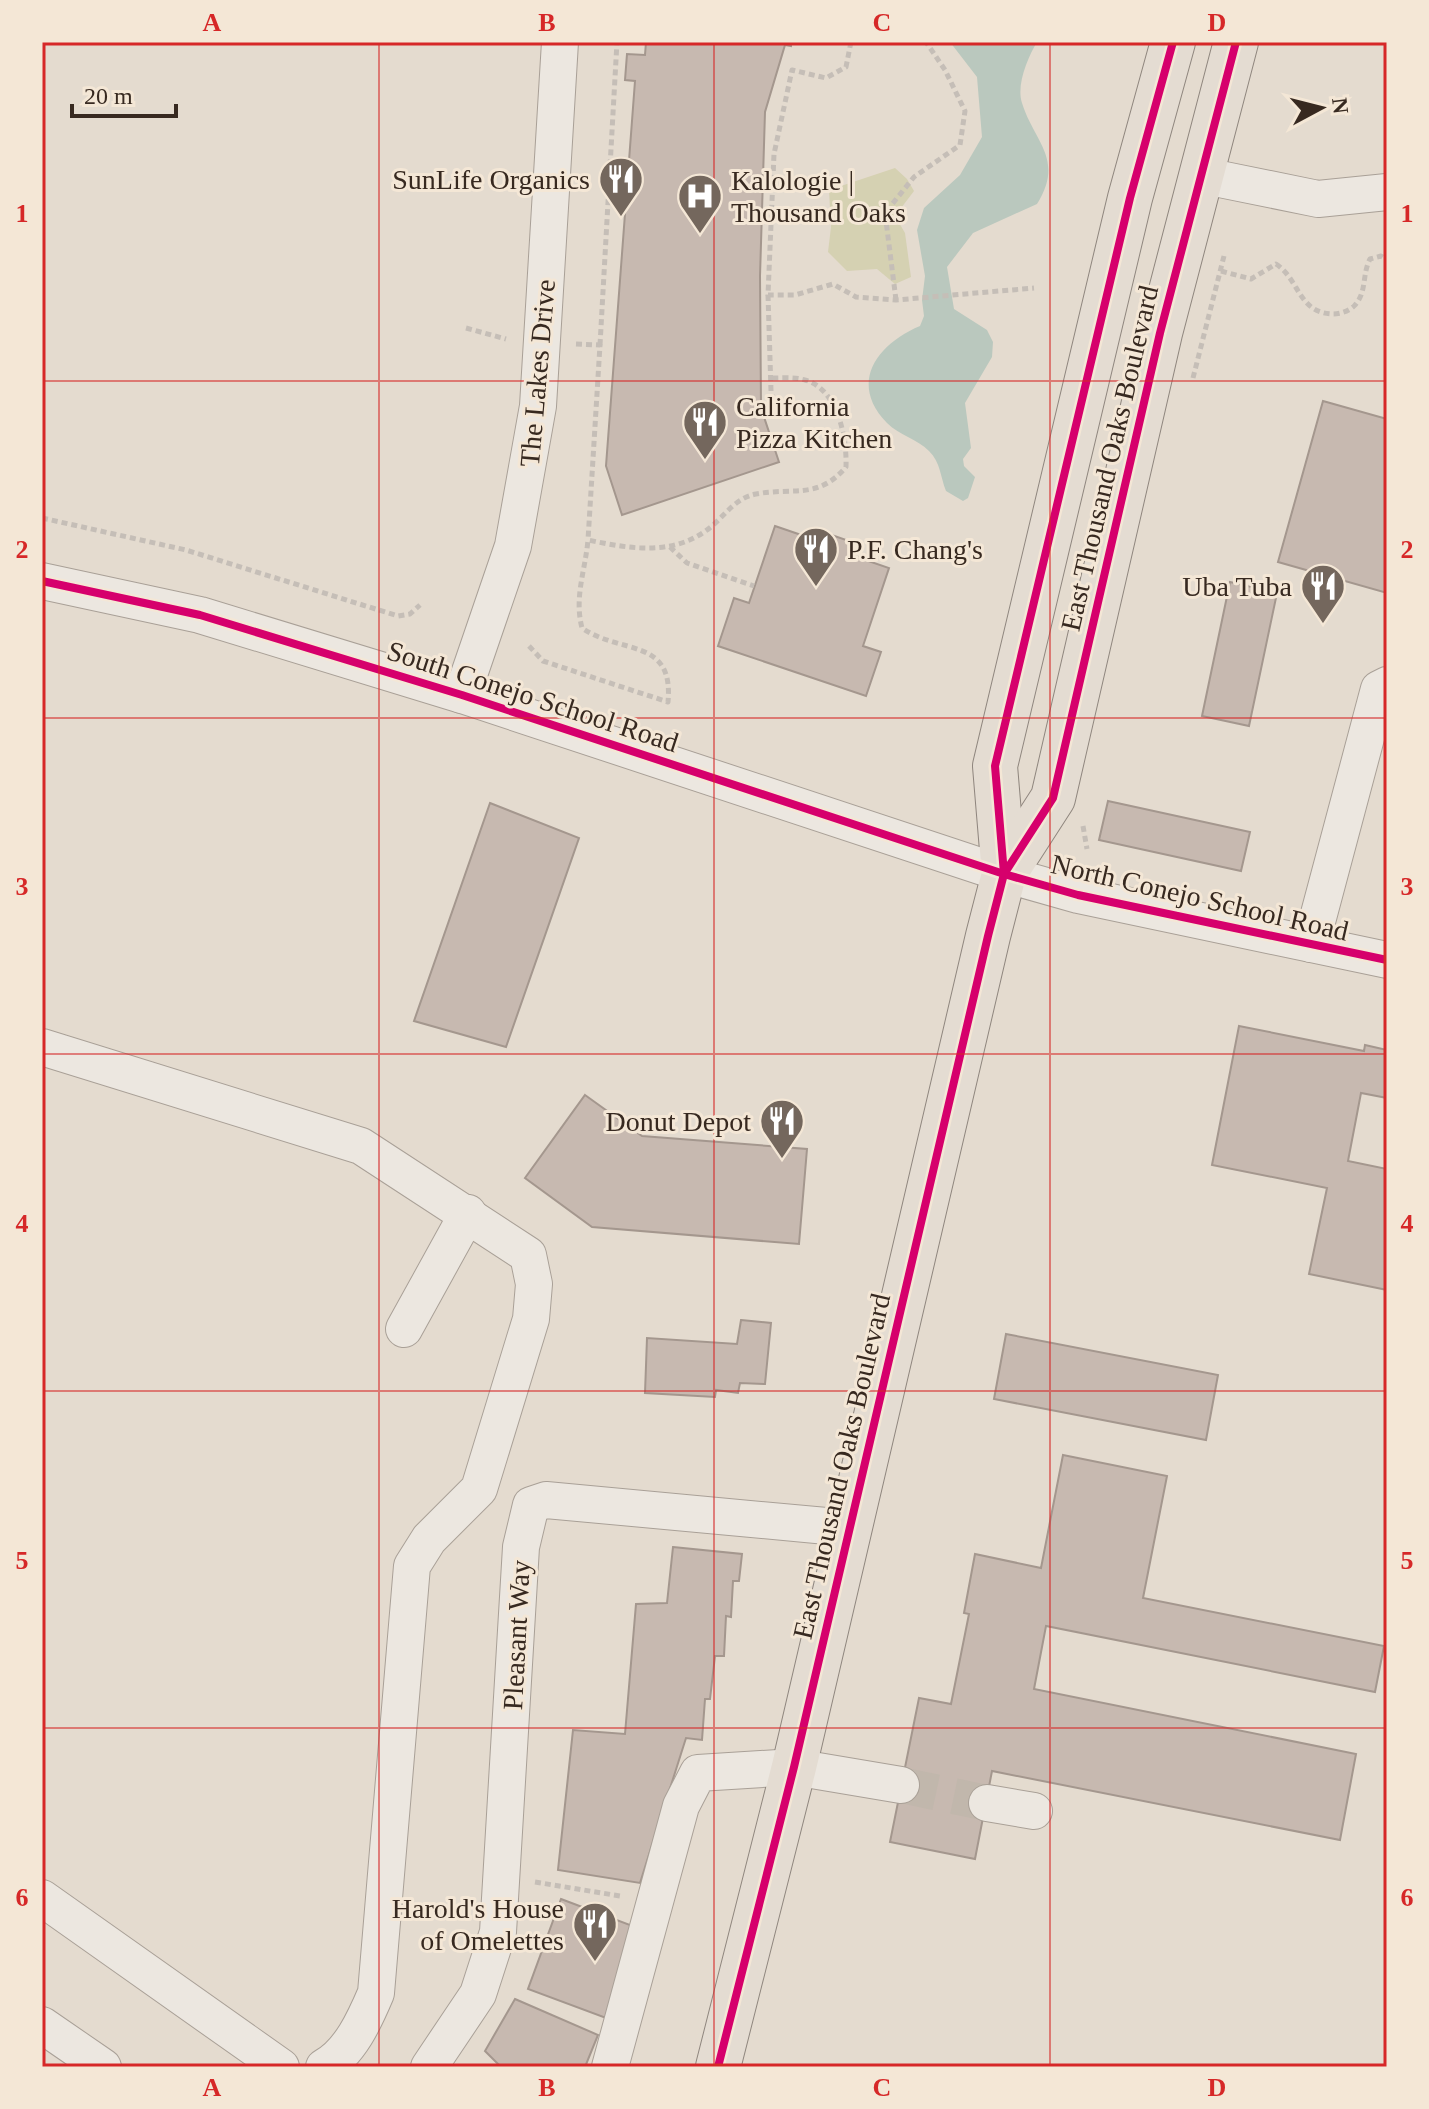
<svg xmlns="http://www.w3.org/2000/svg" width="1429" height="2109" font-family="Georgia,serif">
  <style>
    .green { fill: #d5d1b2 }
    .water { fill: #bac8be }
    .building { fill: #c7b9b0; stroke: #a4978e; stroke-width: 2 }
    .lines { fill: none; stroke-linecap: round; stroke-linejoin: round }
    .minor-tunnel { stroke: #c1b7ac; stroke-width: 36; stroke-dasharray: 36 18; stroke-linecap: butt }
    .minor-casing { stroke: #a9a097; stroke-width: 38 }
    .major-casing { stroke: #8f867e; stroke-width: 46 }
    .path { stroke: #c5beb7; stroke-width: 5; stroke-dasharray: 6 4; stroke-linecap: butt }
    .minor { stroke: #ece7e0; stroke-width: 36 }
    .major { stroke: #e4dcd2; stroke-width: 44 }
    .cycleway-casing { stroke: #f4e7d6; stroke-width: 13 }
    .cycleway { stroke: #d6006c; stroke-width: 8 }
    .grid { fill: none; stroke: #d62828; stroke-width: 2; stroke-opacity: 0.55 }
    .labels { text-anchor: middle; stroke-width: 6; stroke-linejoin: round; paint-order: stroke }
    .poi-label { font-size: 28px; fill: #372920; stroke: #f4e7d6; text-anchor: end }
    .street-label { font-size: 28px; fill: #372920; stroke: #f4e7d6 }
    .neatline { fill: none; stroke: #d62828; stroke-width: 3 }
    .grid-label { font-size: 26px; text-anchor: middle; font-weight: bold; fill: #d62828 }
  </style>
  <rect width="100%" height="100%" fill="#e4dbcf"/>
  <polygon class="green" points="895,168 907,179 914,191 895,216 905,233 911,277 895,284 877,269 847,271 828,252 831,227 829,190"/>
  <path class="water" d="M 950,42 L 1037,42 C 1028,57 1016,85 1022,103 C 1034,142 1065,159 1037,204 L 973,233 L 947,267 L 954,309 L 987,330 L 993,342 L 992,357 L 965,403 L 971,448 L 963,459 L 964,466 L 975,477 L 968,498 L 963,501 L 946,491 C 940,476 941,463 929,451 C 917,439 899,435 887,423 C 848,383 877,344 920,326 L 924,316 L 922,300 L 925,276 L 917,230 L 924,208 L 960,175 L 982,137 L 977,77 Z"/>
  <g class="building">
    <polygon points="646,42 791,42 791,46 785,45 765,112 760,276 761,408 779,462 622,515 606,466 635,81 625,80 627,54 645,55"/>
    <polygon points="1323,401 1387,419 1387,593 1278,562"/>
    <polygon points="775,526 813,539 820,531 855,543 851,555 889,568 863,646 881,652 866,696 718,646 734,598 749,603"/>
    <polygon points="1230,582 1277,593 1249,726 1202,716"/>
    <polygon points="1108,801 1250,832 1241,871 1099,840"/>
    <polygon points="490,803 579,838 506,1047 414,1021"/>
    <polygon points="1239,1026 1364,1051 1365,1045 1387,1050 1387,1098 1361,1093 1348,1161 1387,1169 1387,1290 1309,1274 1327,1188 1212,1165"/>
    <polygon points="585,1095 642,1136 807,1149 799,1244 592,1227 525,1178"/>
    <polygon points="741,1320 771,1323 765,1384 740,1383 738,1393 716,1390 715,1397 645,1393 647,1338 737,1344"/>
    <polygon points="1006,1334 1218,1375 1206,1440 994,1399"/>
    <polygon points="1063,1455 1167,1476 1143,1598 1384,1646 1375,1692 1046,1626 1034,1689 1356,1754 1340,1840 992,1771 975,1859 890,1842 919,1698 951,1704 969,1614 964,1613 975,1554 1041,1568"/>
    <polygon points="673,1547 742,1554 739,1581 733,1581 731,1617 726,1616 724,1656 715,1656 710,1699 705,1699 702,1740 686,1738 640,1883 558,1870 573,1730 625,1734 636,1604 667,1603"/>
    <polygon points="561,1899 638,1928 606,2018 528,1989"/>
    <polygon points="515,1999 598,2035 585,2067 501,2067 485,2051"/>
  </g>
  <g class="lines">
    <polyline class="minor-tunnel" points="901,1785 987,1803"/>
    <g class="minor-casing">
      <g id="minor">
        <polyline points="1200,175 1318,199 1387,192"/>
        <polyline points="42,581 200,615 462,695 1004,874 1078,895 1387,960"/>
        <polyline points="462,695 513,546 538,406 560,42"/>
        <polyline points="1311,944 1379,689 1387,685"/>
        <path d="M 42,1047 L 361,1146 L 528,1255 L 534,1284 L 531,1319 L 479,1489 L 429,1539 L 412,1566 L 376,1993 C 365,2019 350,2053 324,2067"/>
        <polyline points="404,1329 468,1213"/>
        <polyline points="987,1803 1034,1811"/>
        <polyline points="42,1898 281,2067"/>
        <polyline points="42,2025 103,2067"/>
        <polyline points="429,2067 478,1994 498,1932 521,1547 531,1505 546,1500 848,1528"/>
        <polyline points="610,2067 681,1806 698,1773 794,1767 901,1785"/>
      </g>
    </g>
    <g class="major-casing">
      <g id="major">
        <polyline points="1004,874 995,766 1130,198 1173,42"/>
        <polyline points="718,2067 794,1767 988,936 1004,874 1053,798 1160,333 1236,42"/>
      </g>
    </g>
    <g class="path">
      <polyline points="851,42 846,67 826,78 792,70 774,154 768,295 795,295 833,284 856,297 896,300 1034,288"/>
      <path d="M 1221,271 L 1251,279 L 1276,264 C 1300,280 1298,313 1333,314 C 1340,314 1350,311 1355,305 C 1367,292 1362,274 1370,259 L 1381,256 L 1387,260"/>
      <polyline points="768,295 771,391 777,413"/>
      <polyline points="896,300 885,213 914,177 960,145 965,111 945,70 926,42"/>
      <polyline points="466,328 506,339"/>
      <polyline points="576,344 600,345 588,540"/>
      <polyline points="600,345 617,42"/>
      <polyline points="1193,378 1224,256"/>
      <polyline points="42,518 186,550 398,616 410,614 420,605"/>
      <polyline points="670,547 687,563 754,586"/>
      <path d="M 529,646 L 543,661 L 668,702 C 674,637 621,655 582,628 C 574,597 585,572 588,540 C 631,549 675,557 712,526 C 727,513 736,498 756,494 C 793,487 818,500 846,467 C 847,438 838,389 805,380 C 795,377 783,378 773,378"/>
      <polyline points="1083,826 1087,849"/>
      <polyline points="535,1882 620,1896"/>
    </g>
    <use href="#minor" class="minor"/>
    <use href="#major" class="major"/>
    <g class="cycleway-casing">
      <g id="cycleway">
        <polyline points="42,581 200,615 462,695 1004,874 1078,895 1387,960"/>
        <polyline points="1004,874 995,766 1130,198 1173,42"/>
        <polyline points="718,2067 794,1767 988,936 1004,874 1053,798 1160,333 1236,42"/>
      </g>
    </g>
    <use href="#cycleway" class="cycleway"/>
  </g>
  <path class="grid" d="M 379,42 L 379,2067M 714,42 L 714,2067M 1050,42 L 1050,2067M 42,381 L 1387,381M 42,718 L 1387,718M 42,1054 L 1387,1054M 42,1391 L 1387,1391M 42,1728 L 1387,1728"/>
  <defs>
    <g id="restaurant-pin" transform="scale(2.3)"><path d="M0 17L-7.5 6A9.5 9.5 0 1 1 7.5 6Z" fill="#74675d" stroke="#f4e7d6"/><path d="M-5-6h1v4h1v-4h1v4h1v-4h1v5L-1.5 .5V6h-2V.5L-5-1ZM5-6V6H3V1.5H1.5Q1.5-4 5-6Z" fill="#fff"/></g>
    <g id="hospital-pin" transform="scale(2.3)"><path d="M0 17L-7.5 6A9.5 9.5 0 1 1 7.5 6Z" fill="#74675d" stroke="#f4e7d6"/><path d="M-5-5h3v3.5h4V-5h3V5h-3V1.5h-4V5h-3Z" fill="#fff"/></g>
  </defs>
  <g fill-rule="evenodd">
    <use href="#restaurant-pin" x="621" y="179"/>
    <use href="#hospital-pin" x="700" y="196"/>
    <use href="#restaurant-pin" x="705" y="422"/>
    <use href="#restaurant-pin" x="816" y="549"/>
    <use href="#restaurant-pin" x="1323" y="586"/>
    <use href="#restaurant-pin" x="782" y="1121"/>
    <use href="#restaurant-pin" x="595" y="1924"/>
  </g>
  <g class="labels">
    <g class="poi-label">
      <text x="590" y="189">SunLife Organics</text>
      <text x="731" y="190" text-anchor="start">Kalologie |<tspan x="731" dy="32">Thousand Oaks</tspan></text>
      <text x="736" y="416" text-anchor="start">California<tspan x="736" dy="32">Pizza Kitchen</tspan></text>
      <text x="847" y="559" text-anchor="start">P.F. Chang's</text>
      <text x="1292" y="596">Uba Tuba</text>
      <text x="751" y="1131">Donut Depot</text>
      <text x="564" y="1918">Harold's House<tspan x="564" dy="32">of Omelettes</tspan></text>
    </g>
    <g class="street-label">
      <text transform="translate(537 373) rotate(-85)" y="10">The Lakes Drive</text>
      <text transform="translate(1109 458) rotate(-77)" y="10">East Thousand Oaks Boulevard</text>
      <text transform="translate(533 696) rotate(18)" y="10">South Conejo School Road</text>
      <text transform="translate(1200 897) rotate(13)" y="10">North Conejo School Road</text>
      <text transform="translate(841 1466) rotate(-77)" y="10">East Thousand Oaks Boulevard</text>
      <text transform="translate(516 1635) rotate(-87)" y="10">Pleasant Way</text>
    </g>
  </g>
  <rect width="1429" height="2109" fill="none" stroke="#f4e7d6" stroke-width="88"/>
  <g transform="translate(1321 108) rotate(83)" stroke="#f4e7d6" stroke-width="6" paint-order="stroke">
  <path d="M0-6L14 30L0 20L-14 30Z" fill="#372920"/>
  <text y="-12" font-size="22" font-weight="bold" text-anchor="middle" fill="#372920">N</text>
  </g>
  <path d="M72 104v12h104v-12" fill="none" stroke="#372920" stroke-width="4"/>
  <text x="84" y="104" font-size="24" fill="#372920" stroke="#f4e7d6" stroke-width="6" paint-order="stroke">20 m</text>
  <rect x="44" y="44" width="1341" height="2021" class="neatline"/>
  <g class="grid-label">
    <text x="212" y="31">A</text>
    <text x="547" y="31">B</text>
    <text x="882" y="31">C</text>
    <text x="1217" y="31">D</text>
    <text x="22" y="222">1</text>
    <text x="1407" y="222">1</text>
    <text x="22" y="558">2</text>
    <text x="1407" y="558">2</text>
    <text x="22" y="895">3</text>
    <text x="1407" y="895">3</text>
    <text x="22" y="1232">4</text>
    <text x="1407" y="1232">4</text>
    <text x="22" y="1569">5</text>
    <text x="1407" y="1569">5</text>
    <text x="22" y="1906">6</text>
    <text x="1407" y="1906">6</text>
    <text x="212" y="2096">A</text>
    <text x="547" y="2096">B</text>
    <text x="882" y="2096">C</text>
    <text x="1217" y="2096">D</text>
  </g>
</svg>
